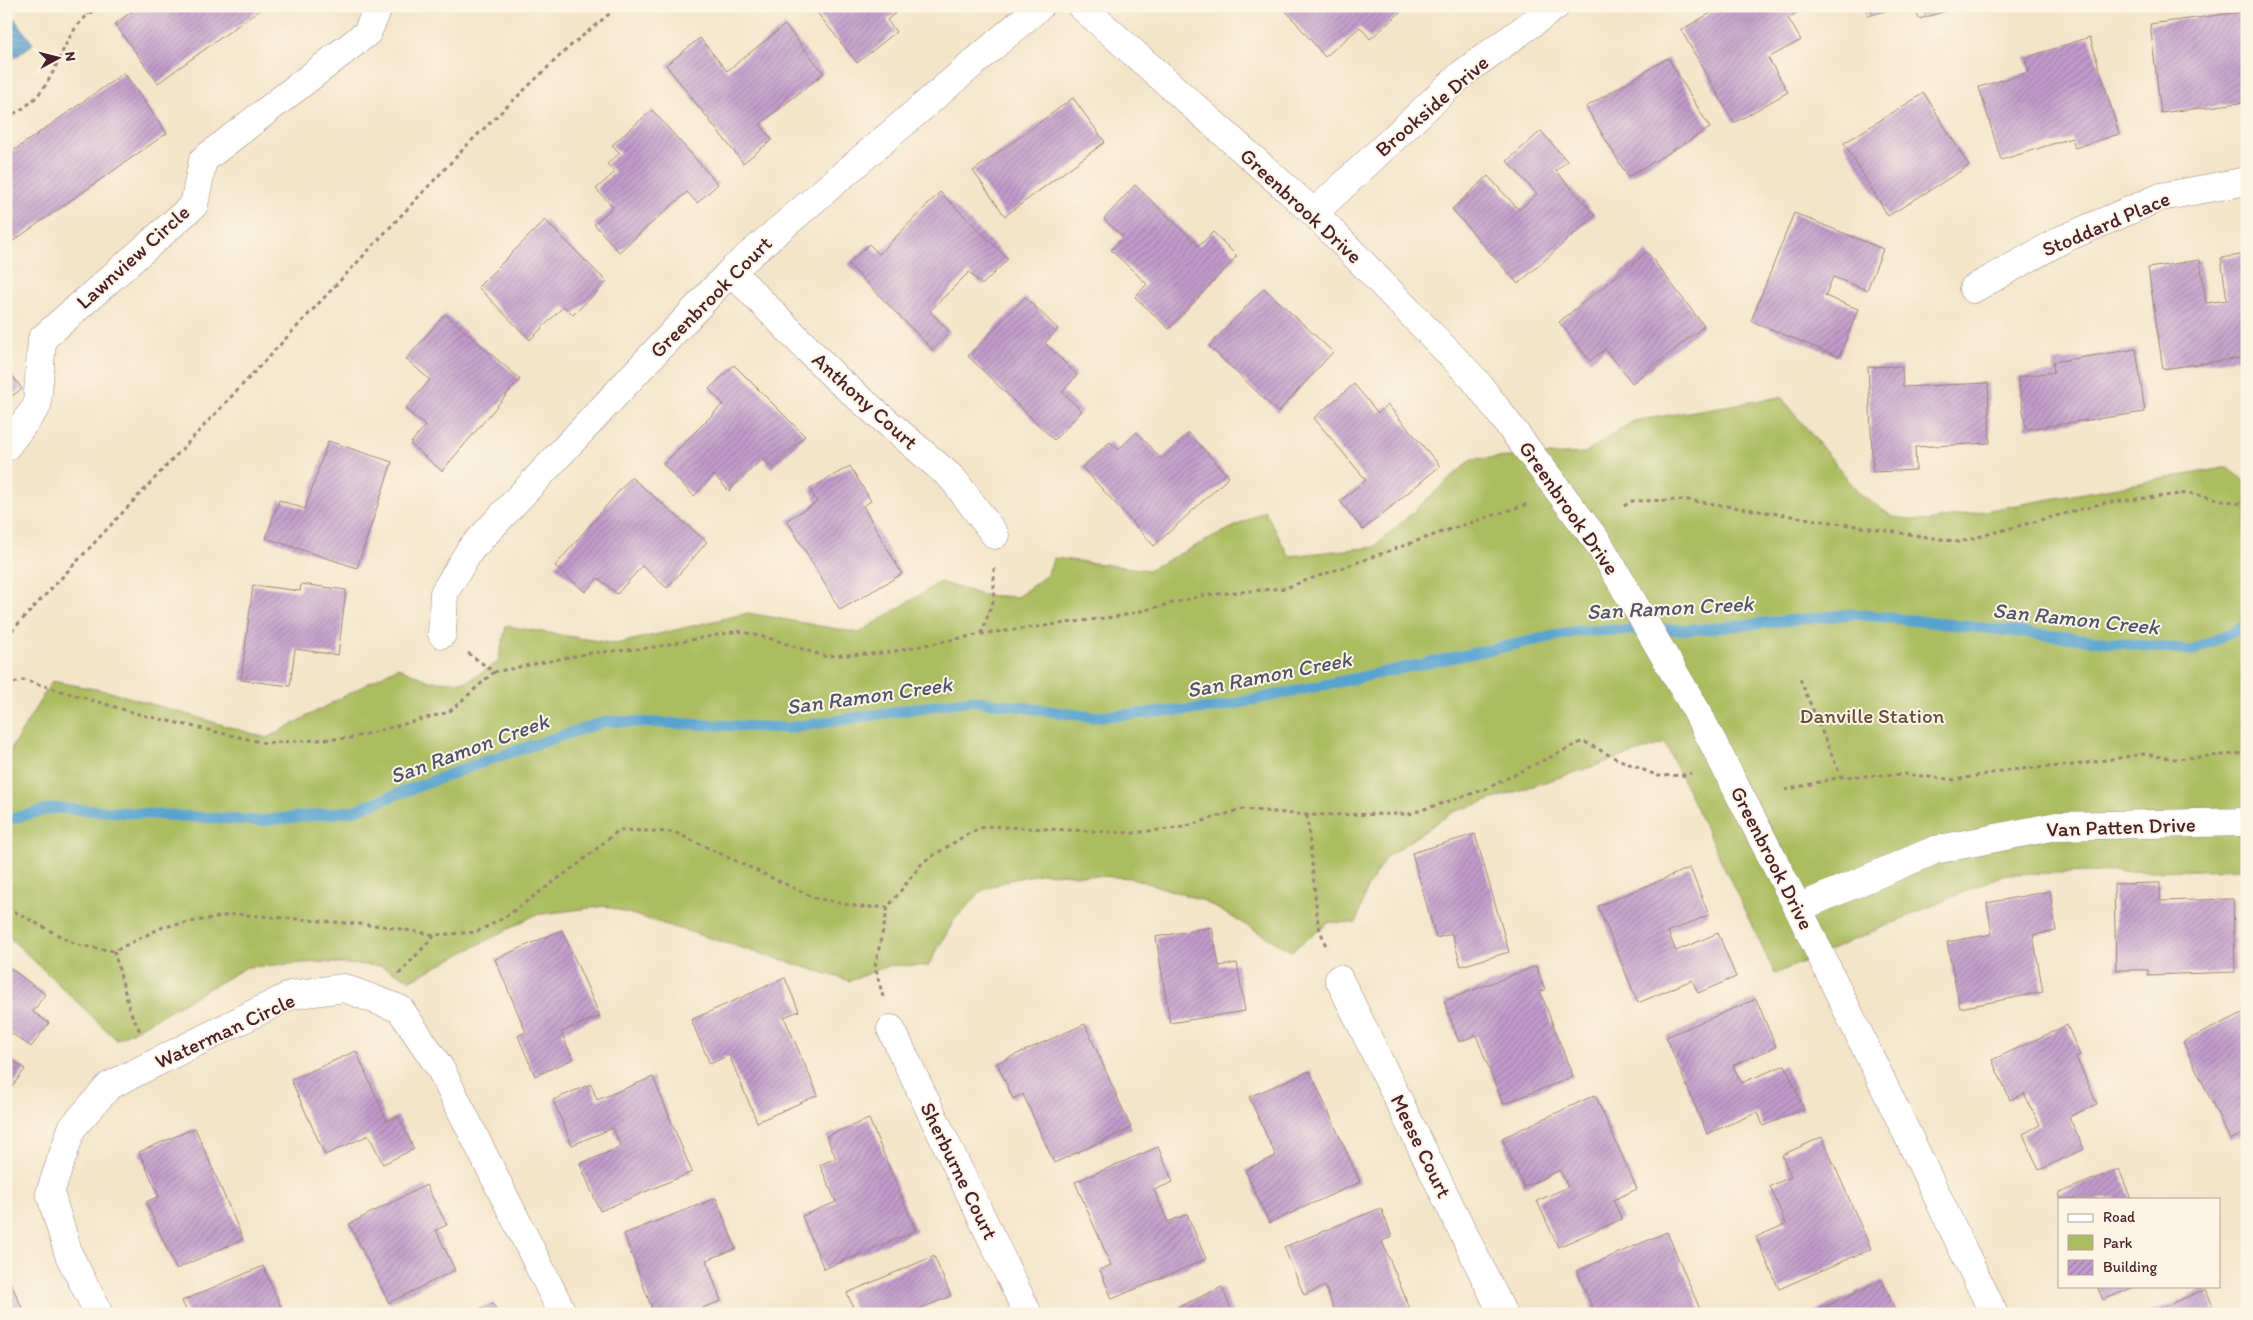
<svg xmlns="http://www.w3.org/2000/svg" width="2253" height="1320" font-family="Itim,sans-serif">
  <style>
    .green { fill: #acbd61; stroke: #7b6e46 }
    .water { fill: url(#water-rules); stroke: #50617d }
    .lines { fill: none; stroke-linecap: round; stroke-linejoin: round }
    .stream { stroke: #56a3cf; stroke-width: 11 }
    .building { fill: url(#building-hatch) }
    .street-casing { stroke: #9e827a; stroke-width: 29 }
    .secondary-casing { stroke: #9e827a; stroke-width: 29 }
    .path { stroke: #9e827a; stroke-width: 3; stroke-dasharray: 4 4; stroke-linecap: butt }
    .street { stroke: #fff; stroke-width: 28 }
    .secondary { stroke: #fff; stroke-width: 28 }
    .labels { text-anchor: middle; stroke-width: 4; stroke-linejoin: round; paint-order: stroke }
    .street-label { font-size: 21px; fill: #4a1f2b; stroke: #fcf5e5 }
    .park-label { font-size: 21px; fill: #674e3b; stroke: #fcf5e5 }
    .water-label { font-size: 22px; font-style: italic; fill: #4f546d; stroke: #fcf5e5 }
  </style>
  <defs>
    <pattern id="water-rules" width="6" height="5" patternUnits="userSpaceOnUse" patternTransform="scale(1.25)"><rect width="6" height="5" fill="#56a3cf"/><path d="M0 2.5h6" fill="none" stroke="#4984a8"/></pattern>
    <pattern id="building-hatch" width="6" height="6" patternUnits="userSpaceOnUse" patternTransform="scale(1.25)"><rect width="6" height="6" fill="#c19bcb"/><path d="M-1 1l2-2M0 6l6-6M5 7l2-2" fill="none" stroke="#9f7ea5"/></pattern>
  </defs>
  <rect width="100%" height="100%" fill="#fcf5e5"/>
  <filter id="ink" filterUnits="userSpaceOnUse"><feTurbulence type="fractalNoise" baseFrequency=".02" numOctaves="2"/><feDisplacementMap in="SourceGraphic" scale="10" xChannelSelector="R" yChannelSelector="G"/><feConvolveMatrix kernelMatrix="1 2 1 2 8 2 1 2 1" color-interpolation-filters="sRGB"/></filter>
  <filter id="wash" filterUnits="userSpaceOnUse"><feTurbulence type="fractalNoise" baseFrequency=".0096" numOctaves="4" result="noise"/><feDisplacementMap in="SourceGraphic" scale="20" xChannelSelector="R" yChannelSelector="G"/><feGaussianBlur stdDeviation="1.12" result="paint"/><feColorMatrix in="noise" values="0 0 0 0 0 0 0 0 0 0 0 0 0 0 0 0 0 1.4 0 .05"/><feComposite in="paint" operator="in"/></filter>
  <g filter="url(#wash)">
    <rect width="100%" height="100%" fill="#f3e5c9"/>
    <polygon class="green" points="1781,397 1860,494 1893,517 1928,521 2229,467 2247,484 2247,869 2005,874 1775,974 1665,743 1453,812 1386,857 1367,888 1356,923 1330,922 1291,951 1204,901 1132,878 1043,873 1010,880 983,890 955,919 928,966 890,965 850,981 605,906 535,915 411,980 381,966 318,962 247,967 117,1040 6,934 6,757 52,681 111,692 267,738 398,667 429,681 466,682 498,662 506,626 616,644 748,613 859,633 940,582 983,595 1017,597 1047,575 1054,558 1148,570 1265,511 1289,556 1374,547 1472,459 1585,453 1633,421"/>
    <polygon class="water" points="8,10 33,44 6,64 6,11"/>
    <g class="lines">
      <polyline class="stream" points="6,820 54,808 260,821 353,811 488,760 607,721 788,728 971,700 1092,717 1215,708 1578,631 1705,629 1854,614 2192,651 2247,625"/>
    </g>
    <g id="blocks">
      <g class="building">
        <polygon points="139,6 265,6 158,83 115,24"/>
        <polygon points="812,6 904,6 887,20 896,32 857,63"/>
        <polygon points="1282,6 1404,6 1405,8 1370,39 1360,27 1325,57"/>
        <polygon points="1723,6 1808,6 1788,18 1801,40 1768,58 1788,92 1734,123 1681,30"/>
        <polygon points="1865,6 1899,6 1899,7 1868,16"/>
        <polygon points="1915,6 1960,6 1960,7 1919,19"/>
        <polygon points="2242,12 2247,46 2247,102 2161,113 2150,24"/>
        <polygon points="785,25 824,73 760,124 772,140 743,163 666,65 700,38 727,71"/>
        <polygon points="2090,37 2119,134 2075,148 2072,138 2001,160 1979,87 2029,72 2025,58"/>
        <polygon points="1668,58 1710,128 1628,177 1586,107"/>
        <polygon points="124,73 167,133 6,246 6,156"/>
        <polygon points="1924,93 1969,166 1888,216 1844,143"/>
        <polygon points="1073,98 1105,142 1005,216 973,171"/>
        <polygon points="652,110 718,184 697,203 687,192 619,252 594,224 613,207 596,189 615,172 607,164 620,153 612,145"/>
        <polygon points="1541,131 1567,161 1556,171 1595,215 1518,284 1452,209 1488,176 1519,210 1537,194 1507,161"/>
        <polygon points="1135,185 1199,246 1213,232 1237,256 1169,329 1135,297 1147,284 1111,250 1123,237 1104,219"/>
        <polygon points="940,192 1008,259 982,285 969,272 930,311 950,332 933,350 848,264 869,244 879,254"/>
        <polygon points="1794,213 1883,249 1867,290 1833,277 1825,296 1858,309 1839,357 1751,321"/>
        <polygon points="545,220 607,282 573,315 564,306 530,340 478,287"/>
        <polygon points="1647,252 1704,326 1632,383 1605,349 1590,361 1559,322"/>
        <polygon points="2247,254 2247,357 2163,369 2148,268 2200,260 2206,303 2227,300 2221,258"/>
        <polygon points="1264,288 1333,352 1278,412 1209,346"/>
        <polygon points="1025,297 1058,329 1045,343 1077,375 1062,392 1082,411 1054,440 968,356"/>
        <polygon points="445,314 520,379 442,471 410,444 425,426 405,409 430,380 406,359"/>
        <polygon points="2136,349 2145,412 2026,429 2018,377 2054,372 2053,362"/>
        <polygon points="734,365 805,436 772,468 763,458 729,491 714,475 694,496 663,464 723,404 709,389"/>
        <polygon points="1902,366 1903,387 1988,383 1990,443 1915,447 1916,470 1873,472 1868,367"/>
        <polygon points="6,367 22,389 6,400"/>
        <polygon points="1354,384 1378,413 1388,405 1440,466 1363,530 1340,501 1366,480 1314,418"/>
        <polygon points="1137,432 1161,459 1189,433 1229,477 1154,546 1082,467 1110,442 1118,450"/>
        <polygon points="328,441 392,462 357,568 266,538 279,500 305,509"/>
        <polygon points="850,466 871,501 863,506 902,574 840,610 787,520 817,502 810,489"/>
        <polygon points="631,477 707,542 667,588 642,566 617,594 598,578 585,592 555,566"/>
        <polygon points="301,584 346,590 338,655 295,649 290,686 241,680 253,585 300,591"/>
        <polygon points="1475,834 1509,952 1461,966 1452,934 1436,938 1412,853"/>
        <polygon points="1690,868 1709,915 1668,932 1676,951 1718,933 1736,977 1698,993 1692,980 1638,1003 1598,906"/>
        <polygon points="2160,883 2160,901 2233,899 2235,972 2148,975 2148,970 2116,970 2114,884"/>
        <polygon points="2050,891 2056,931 2033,935 2043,992 1960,1008 1947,942 1992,934 1987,903"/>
        <polygon points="1212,927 1219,966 1237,963 1245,1011 1170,1023 1156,937"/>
        <polygon points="562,930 600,1016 561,1032 573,1059 535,1076 518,1036 526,1032 495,959"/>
        <polygon points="6,965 45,994 33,1012 49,1023 31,1047 7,1030 6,1032"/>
        <polygon points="1536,966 1545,990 1540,991 1573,1077 1503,1104 1476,1035 1459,1042 1444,1001"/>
        <polygon points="785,978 799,1011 784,1017 818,1095 757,1122 729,1055 710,1064 691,1020"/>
        <polygon points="1756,999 1776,1047 1733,1065 1741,1083 1785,1065 1804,1109 1763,1126 1758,1112 1707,1134 1666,1037"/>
        <polygon points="2247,1011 2247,1132 2230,1140 2183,1042"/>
        <polygon points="1085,1024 1131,1128 1054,1163 1023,1094 1013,1099 997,1063"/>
        <polygon points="2067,1025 2080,1055 2076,1057 2097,1104 2069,1117 2084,1149 2039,1170 2023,1134 2040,1125 2024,1093 2010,1100 1992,1060"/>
        <polygon points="356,1051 387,1121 398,1116 414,1149 383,1164 369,1135 325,1155 291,1080"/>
        <polygon points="6,1055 25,1069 6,1095"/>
        <polygon points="1310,1071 1360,1182 1269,1223 1245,1170 1276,1156 1249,1097"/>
        <polygon points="653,1077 692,1172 600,1211 580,1164 621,1147 613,1128 572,1145 553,1100 591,1084 597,1100"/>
        <polygon points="1595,1095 1637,1189 1613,1200 1622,1219 1558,1247 1537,1201 1568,1187 1560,1170 1524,1187 1502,1138"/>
        <polygon points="869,1119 916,1231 824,1269 802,1216 836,1202 820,1165 836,1158 826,1136"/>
        <polygon points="195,1128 243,1239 176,1269 146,1202 159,1196 139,1152"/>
        <polygon points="1822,1137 1871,1249 1779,1289 1756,1237 1786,1224 1770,1186 1791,1177 1782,1155"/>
        <polygon points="1158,1147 1173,1182 1154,1190 1168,1222 1187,1214 1206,1259 1112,1299 1100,1270 1111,1265 1075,1182"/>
        <polygon points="2119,1169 2131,1199 2061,1199 2059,1193"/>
        <polygon points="426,1185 447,1225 436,1230 455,1270 389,1303 349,1224"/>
        <polygon points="716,1198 736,1249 706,1260 721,1301 702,1308 704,1314 654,1314 624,1234"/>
        <polygon points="1381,1208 1392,1237 1382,1241 1412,1314 1336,1314 1325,1286 1304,1295 1284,1247"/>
        <polygon points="1667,1232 1702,1314 1595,1314 1577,1271"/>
        <polygon points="934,1256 951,1296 912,1312 912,1314 856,1314 847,1293"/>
        <polygon points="263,1266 284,1314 188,1314 182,1301"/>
        <polygon points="6,1273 25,1314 6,1314"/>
        <polygon points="1882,1280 1897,1314 1815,1314 1814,1312"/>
        <polygon points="2097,1286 2137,1286 2103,1300"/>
        <polygon points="1222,1287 1233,1314 1163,1314"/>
        <polygon points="2206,1289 2216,1314 2146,1314"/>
        <polygon points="493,1303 498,1314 468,1314"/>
      </g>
    </g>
  </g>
  <g filter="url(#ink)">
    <use href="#blocks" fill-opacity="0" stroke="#9e827a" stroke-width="1"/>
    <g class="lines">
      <g class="street-casing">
        <g id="street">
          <polyline points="1314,213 1463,73 1556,6"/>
          <polyline points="731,271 837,379 953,479 995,535"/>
          <polyline points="1973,289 2063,239 2161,197 2247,181"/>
          <polyline points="6,447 37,406 42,339 194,205 203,160 367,33 379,6"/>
          <polyline points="442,634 444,593 470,550 731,271 1040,6"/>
          <polyline points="1798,908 1935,850 2057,826 2247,822"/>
          <polyline points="1339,979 1503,1314"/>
          <polyline points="891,1029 1028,1314"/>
          <polyline points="99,1314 69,1255 50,1193 72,1128 109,1086 291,995 344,988 400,1009 440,1068 563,1314"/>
        </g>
      </g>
      <g class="secondary-casing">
        <polyline id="secondary" points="1081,6 1314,213 1475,380 1599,544 1696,710 1798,908 1994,1314"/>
      </g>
      <g class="path">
        <polyline points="86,6 88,15"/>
        <path d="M 6,117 C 67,93 51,32 101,6"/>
        <polyline points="1624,506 1632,501 1688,500 1959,542 2104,503 2189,493 2247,505"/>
        <polyline points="6,628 10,632"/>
        <polyline points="981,634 994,599 994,567"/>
        <polyline points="6,637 470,142 569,47 619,6"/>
        <polyline points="468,653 494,672 590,653 649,648 738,631 772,639 824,656 885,653 981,634 1121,616 1205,595 1285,588 1445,531 1528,504"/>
        <polyline points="1800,679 1841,777"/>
        <polyline points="6,685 24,680 142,715 265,743 351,738 449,712 494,672"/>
        <polyline points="1785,790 1841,777 1904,774 1955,780 2007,770 2074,765 2144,754 2174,759 2247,753"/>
        <polyline points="1307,815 1318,924 1327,949"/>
        <polyline points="6,912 15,912 77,945 114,951 163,927 235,914 383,926 435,935 476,932 504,918 578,864 619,830 674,832 815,898 860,907 888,907"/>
        <polyline points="114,951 130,1011 141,1033"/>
        <polyline points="399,974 435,935"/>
        <polyline points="883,997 875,966 888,907 923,862 966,835 985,826 1134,833 1183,827 1243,809 1307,815 1409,814 1483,790 1583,741 1613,757 1658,776 1687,775 1691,773"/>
      </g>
      <use href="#street" class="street"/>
      <use href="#secondary" class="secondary"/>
    </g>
  </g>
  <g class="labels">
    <g class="street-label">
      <text transform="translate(1432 106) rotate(-41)" y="7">Brookside Drive</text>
      <text transform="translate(1301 206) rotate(43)" y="7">Greenbrook Drive</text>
      <text transform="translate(2106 224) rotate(-23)" y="7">Stoddard Place</text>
      <text transform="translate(133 257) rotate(-42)" y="7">Lawnview Circle</text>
      <text transform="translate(711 297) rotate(-45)" y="7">Greenbrook Court</text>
      <text transform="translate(865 401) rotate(42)" y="7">Anthony Court</text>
      <text transform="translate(1569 508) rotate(55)" y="7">Greenbrook Drive</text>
      <text transform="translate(2121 827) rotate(-2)" y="7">Van Patten Drive</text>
      <text transform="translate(1772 858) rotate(63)" y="7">Greenbrook Drive</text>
      <text transform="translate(225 1031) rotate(-25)" y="7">Waterman Circle</text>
      <text transform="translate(1421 1146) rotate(64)" y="7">Meese Court</text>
      <text transform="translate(959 1171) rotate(64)" y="7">Sherburne Court</text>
    </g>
    <g class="park-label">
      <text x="1872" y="723">Danville Station</text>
    </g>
    <g class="water-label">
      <text transform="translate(1670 607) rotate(-3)" y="8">San Ramon Creek</text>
      <text transform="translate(2076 618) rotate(6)" y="8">San Ramon Creek</text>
      <text transform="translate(1269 674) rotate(-11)" y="8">San Ramon Creek</text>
      <text transform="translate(869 695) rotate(-8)" y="8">San Ramon Creek</text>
      <text transform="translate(469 748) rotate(-20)" y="8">San Ramon Creek</text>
    </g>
  </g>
  <rect width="2253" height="1320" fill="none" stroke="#fcf5e5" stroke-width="25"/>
  <rect x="2058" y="1198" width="162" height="90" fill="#fcf5e5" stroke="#b59f9b"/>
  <rect x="2068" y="1214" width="25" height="8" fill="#ffffff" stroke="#b59f9b"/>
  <text x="2103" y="1222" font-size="15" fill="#4a1f2b">Road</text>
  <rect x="2068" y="1235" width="25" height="15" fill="#acbd61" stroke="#b59f9b"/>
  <text x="2103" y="1248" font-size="15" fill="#4a1f2b">Park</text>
  <rect x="2068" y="1260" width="25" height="15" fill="url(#building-hatch)" stroke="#b59f9b"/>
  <text x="2103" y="1272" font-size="15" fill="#4a1f2b">Building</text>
  <g transform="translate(58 58) rotate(83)" stroke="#fcf5e5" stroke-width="4" paint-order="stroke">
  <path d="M0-4L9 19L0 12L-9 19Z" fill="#4a1f2b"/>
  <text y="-8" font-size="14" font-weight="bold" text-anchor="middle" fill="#4a1f2b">N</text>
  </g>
</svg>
